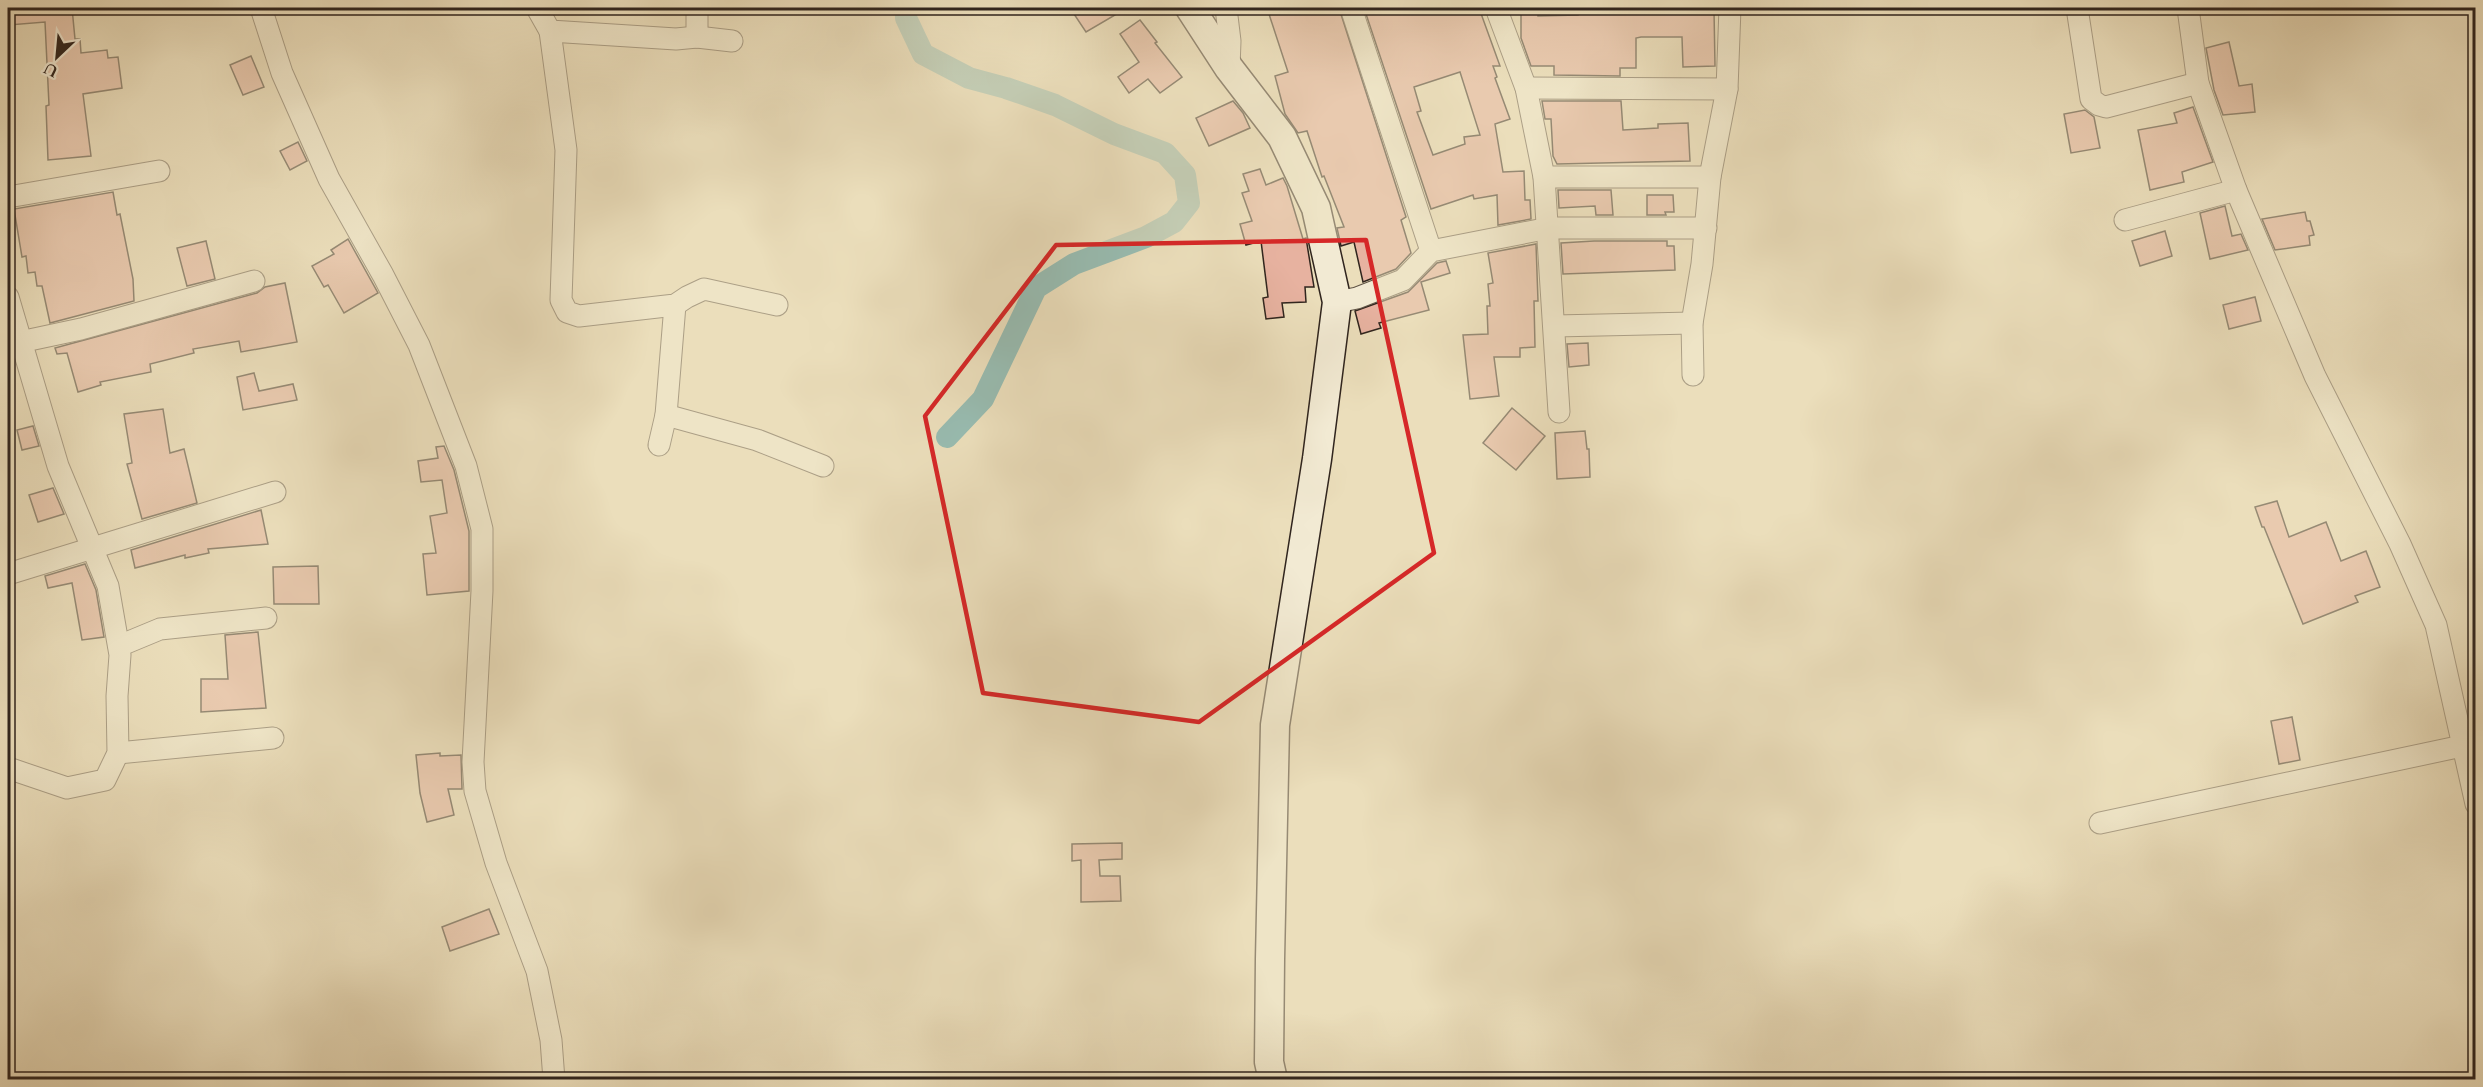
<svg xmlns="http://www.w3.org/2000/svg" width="2483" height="1087" font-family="Cardo,serif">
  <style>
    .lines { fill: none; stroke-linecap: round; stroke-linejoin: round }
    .canal { stroke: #98bcb1; stroke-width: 22 }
    .building { fill: #e7b2a0; stroke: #30251e; stroke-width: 1.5; fill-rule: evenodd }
    .street-casing { stroke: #5f5345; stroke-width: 23 }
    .secondary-casing { stroke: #30251e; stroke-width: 31 }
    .street { stroke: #f2ead3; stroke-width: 21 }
    .secondary { stroke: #f2ead3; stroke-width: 28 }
    .marked { fill: none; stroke: #d62828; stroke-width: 4.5; stroke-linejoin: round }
  </style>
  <rect width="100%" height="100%" fill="#ebdebb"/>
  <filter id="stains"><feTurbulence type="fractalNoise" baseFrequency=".00333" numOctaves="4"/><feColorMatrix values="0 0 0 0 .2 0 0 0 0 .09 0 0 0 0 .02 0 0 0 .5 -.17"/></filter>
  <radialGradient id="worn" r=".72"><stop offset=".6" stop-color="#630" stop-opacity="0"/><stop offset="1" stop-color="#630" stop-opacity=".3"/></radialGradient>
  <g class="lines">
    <polyline class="canal" points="906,8 906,18 923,54 969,78 1006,88 1055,105 1114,134 1165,153 1185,175 1189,203 1174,222 1146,237 1074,264 1036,288 983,399 947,437"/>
  </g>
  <g class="building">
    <polygon points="8,8 72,8 75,39 80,39 81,53 107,50 108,58 118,57 122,88 83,94 91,156 48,160 46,106 49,105 45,22 9,25"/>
    <polygon points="1070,8 1127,8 1086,32"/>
    <polygon points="1267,8 1339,8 1406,217 1401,220 1411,253 1396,269 1363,282 1354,242 1341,246 1337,228 1344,227 1324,176 1322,177 1307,131 1298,133 1285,114 1275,76 1288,72"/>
    <path d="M 1364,8 L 1479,8 L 1500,66 L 1493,66 L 1497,77 L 1495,78 L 1510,119 L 1495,124 L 1503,172 L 1524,171 L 1525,200 L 1530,200 L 1531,219 L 1498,225 L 1497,195 L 1474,199 L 1473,195 L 1431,209 ZM 1460,72 L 1480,135 L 1464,137 L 1465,144 L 1433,155 L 1417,112 L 1421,111 L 1414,87 Z"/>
    <polygon points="1622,9 1666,9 1666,11 1714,10 1715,66 1683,67 1682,37 1641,37 1636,38 1636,68 1620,68 1620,76 1554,75 1554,66 1531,66 1521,38 1521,12 1538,12 1538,16 1578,15 1578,10"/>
    <polygon points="1140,20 1157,42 1155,43 1182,77 1160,93 1148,79 1129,93 1118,77 1139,62 1120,34"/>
    <polygon points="2229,42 2239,86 2252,84 2255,112 2223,115 2214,90 2206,48"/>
    <polygon points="251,56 264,87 243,95 230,65"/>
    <polygon points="1233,101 1243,113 1250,128 1209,146 1196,118"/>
    <polygon points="1542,101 1621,101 1623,130 1658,128 1658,124 1688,123 1690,161 1557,164 1553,156 1551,119 1545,119"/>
    <polygon points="2193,107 2213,162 2182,172 2184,182 2150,190 2138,130 2177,123 2174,113"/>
    <polygon points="2085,110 2094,117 2100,148 2071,153 2064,114"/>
    <polygon points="298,142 307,161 290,170 280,151"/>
    <polygon points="1260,169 1266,185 1283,178 1287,186 1303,239 1306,238 1314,287 1305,287 1306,302 1282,303 1284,317 1266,319 1263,298 1268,297 1261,241 1246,245 1240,224 1252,221 1242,193 1249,191 1243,174"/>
    <polygon points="1558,190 1611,190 1613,215 1596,215 1595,206 1559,208"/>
    <polygon points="113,192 117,215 120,214 133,279 134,301 50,323 42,286 37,286 35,272 28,273 26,256 22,257 14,209"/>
    <polygon points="1647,195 1673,195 1674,212 1665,212 1666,215 1647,215"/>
    <polygon points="2225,206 2232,236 2241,234 2248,250 2210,259 2200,213"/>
    <polygon points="2305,212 2307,221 2310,221 2314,235 2309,236 2310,245 2275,250 2262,219"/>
    <polygon points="2165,231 2172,256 2140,266 2132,241"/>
    <polygon points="348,239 378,293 344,313 328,285 324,287 312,266 334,254 331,250"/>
    <polygon points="206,241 215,279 187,286 177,248"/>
    <polygon points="1594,241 1667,241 1667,246 1674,246 1675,270 1563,274 1561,243"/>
    <polygon points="1536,244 1538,301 1534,301 1535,347 1520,348 1520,357 1494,357 1499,396 1470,399 1463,335 1488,334 1487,306 1490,306 1488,284 1493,283 1488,253"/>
    <polygon points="1446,261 1450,273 1421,282 1429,310 1379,323 1381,328 1361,334 1355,311 1408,292 1437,263"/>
    <polygon points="285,283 297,342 241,352 239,341 193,349 194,353 150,364 151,372 100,382 101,385 78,392 67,353 57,354 55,348 257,293 265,287"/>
    <polygon points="2255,297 2261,321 2229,329 2223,305"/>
    <polygon points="1588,343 1589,365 1569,367 1567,344"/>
    <polygon points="254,373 259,391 293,384 297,400 243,410 237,377"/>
    <polygon points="1512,408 1545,436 1516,470 1483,443"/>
    <polygon points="163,409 170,453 184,449 197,503 142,519 127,464 132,463 124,414"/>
    <polygon points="33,426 39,446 22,450 17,430"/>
    <polygon points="1585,431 1587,449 1589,449 1590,477 1557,479 1555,433"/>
    <polygon points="444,446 454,470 469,531 469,591 427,595 423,554 436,553 430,516 447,513 442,480 421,482 418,461 438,458 436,447"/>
    <polygon points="53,488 64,514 38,522 29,495"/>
    <polygon points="2277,501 2289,537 2326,522 2341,561 2366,551 2380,587 2355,596 2358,602 2303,624 2264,527 2262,527 2255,507"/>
    <polygon points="261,510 268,544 208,549 209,553 185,558 185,555 135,568 131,550"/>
    <polygon points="85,564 96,590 104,637 82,640 72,583 48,588 45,576"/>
    <polygon points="318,566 319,604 274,604 273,567"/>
    <polygon points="258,632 266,708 201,712 201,679 228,679 225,635"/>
    <polygon points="2292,717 2300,760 2279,764 2271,721"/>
    <polygon points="440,753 440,756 461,755 462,789 448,789 454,815 427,822 420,793 416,755"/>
    <polygon points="1122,843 1122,859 1099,860 1100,876 1120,876 1121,901 1081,902 1081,860 1072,861 1072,844"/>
    <polygon points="489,909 499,934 450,951 442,927"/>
  </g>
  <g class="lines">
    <g class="street-casing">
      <g id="street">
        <polyline points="261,8 282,73 329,179 383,275 419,345 466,466 482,529 482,591 473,762 475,791 496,863 537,971 551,1040 554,1080"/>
        <polyline points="537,8 550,31 676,39 697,37 732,41"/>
        <polyline points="697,8 697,37"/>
        <polyline points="1226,8 1230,41 1229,68"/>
        <polyline points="1351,8 1431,251"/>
        <polyline points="1496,8 1526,88 1544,177 1559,412"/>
        <polyline points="2077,8 2091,99 2099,105 2106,107 2198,83"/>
        <polyline points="2188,8 2198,83 2236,190 2315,376 2400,544 2436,625 2476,804"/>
        <polyline points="550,31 566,150 561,300 567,312 579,316 675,305 687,297 704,289 777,305"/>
        <polyline points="1526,88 1727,89"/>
        <polyline points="1544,177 1710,177"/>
        <polyline points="8,197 159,171"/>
        <polyline points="2125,220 2236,190"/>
        <polyline points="8,297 58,466 108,586 120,655 117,696 118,753 105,780 67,788 8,768"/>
        <polyline points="1337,302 1357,298 1403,280 1431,251 1549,228 1706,228"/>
        <polyline points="1555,326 1692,323"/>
        <polyline points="20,342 81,329 254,281"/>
        <polyline points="1693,375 1692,323 1702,264 1710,177 1727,89 1730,8"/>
        <polyline points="666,415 757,440 823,466"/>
        <polyline points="659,445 666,415 675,305"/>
        <polyline points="8,574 275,492"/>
        <polyline points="119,646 160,629 266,618"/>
        <polyline points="118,753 273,738"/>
        <polyline points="2100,823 2462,746"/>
      </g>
    </g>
    <g class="secondary-casing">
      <polyline id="secondary" points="1190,8 1229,68 1282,137 1316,208 1337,302 1317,459 1275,725 1270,959 1269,1062 1273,1080"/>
    </g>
    <use href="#street" class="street"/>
    <use href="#secondary" class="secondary"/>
  </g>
  <path d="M0 0H2483V1087H0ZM 1366,240 L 1434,553 L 1199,722 L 983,693 L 925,416 L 1056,245 Z" fill="#ebdebb" fill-opacity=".55" fill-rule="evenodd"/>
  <path class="marked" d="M 1366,240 L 1434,553 L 1199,722 L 983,693 L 925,416 L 1056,245 Z"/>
  <rect width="2483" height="1087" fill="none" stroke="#ebdebb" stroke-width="30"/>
  <rect x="9" y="9" width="2465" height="1069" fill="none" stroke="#30251e" stroke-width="3"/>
  <rect x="15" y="15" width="2453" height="1057" fill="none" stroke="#30251e" stroke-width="1.5"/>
  <g transform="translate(57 57) rotate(206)" stroke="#f2ead3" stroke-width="4.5" paint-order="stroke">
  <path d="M0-4.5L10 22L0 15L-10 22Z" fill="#30251e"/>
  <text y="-9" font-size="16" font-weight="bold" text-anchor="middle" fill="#30251e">U</text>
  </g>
  <rect width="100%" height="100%" filter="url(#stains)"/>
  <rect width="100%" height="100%" fill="url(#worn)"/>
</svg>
